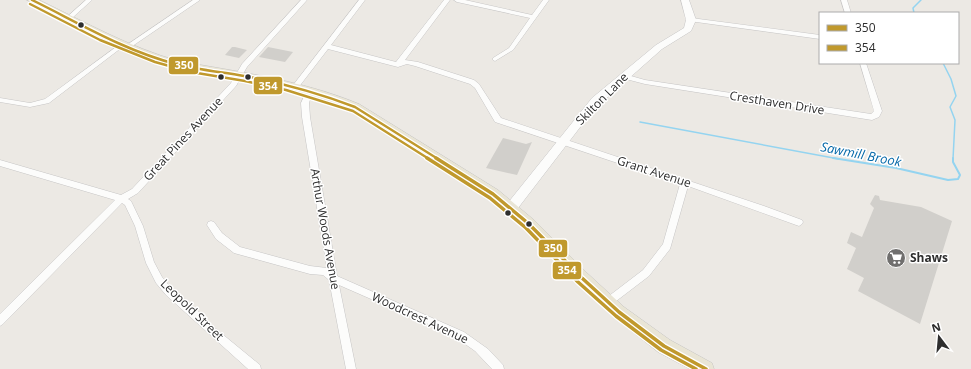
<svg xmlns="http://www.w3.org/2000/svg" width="971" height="369" font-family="'Open Sans',sans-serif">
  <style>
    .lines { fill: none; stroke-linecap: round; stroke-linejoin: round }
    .stream-far1 { stroke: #94d4f0; stroke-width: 1.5 }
    .stream { stroke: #94d4f0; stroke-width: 2 }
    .building { fill: #d1cfcb }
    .street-casing { stroke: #c6c5c5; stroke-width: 1 }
    .secondary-casing { stroke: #c6c5c5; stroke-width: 1 }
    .primary-casing { stroke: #c6c5c4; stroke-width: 1 }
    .street { fill: #fcfcfb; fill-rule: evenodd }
    .secondary { fill: #fcfcfb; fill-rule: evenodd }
    .primary { fill: #e9e5d5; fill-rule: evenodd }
    .bus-1-far1-casing { stroke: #fff; stroke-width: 5 }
    .bus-1-casing { stroke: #fff; stroke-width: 6 }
    .bus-2-far1-casing { stroke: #fff; stroke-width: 5 }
    .bus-2-casing { stroke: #fff; stroke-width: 6 }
    .bus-1-far1 { stroke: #c0992d; stroke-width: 2.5 }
    .bus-1 { stroke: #c0992d; stroke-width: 3.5 }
    .bus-2-far1 { stroke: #c0992d; stroke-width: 2.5 }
    .bus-2 { stroke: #c0992d; stroke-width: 3.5 }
    .bus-dot { fill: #2e2e2e; stroke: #fff; stroke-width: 1.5 }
    .labels { text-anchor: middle; stroke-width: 3; stroke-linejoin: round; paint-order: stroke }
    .street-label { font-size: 12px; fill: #2e2e2e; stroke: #fff }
    .poi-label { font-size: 12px; font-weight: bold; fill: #2e2e2e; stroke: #fff; text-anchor: start }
    .water-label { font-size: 13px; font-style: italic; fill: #0669a9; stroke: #fff }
    .line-badge { stroke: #fff; stroke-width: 1.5 }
    .badge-label { font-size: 11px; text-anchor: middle; font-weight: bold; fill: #fff }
  </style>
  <rect width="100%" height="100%" fill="#ece9e4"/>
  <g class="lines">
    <g class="stream-far1">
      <polyline points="914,13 913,8 921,0"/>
      <polyline points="943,63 951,79 956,96 950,107 955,120 953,159"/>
      <polyline points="640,122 839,159"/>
    </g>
    <polyline class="stream" points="833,158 896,168 948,180 958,179 960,175 953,162 953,158"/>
  </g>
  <g class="building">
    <polygon points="232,47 235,47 247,50 239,58 225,55"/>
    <polygon points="268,47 293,52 285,62 259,57"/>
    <polygon points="503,138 526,144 532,142 517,175 486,168"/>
    <polygon points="875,195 879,196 880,200 921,207 952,221 920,324 858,291 864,278 847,269 856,248 847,243 851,232 862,237 874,208 870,204"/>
  </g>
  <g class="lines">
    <g class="street-casing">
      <g id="street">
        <polygon points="86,0 92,0 71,19 67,19 67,17"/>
        <polygon points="193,0 200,0 131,47 127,47 127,45"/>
        <polygon points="301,0 307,0 247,67 236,86 138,193 128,199 131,201 143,226 154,262 162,277 172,289 198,311 210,324 260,365 261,369 248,369 166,295 156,283 146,263 135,226 125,205 122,203 3,324 0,326 0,314 115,200 0,166 0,160 121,195 132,189 231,83 242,64"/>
        <polygon points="359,0 365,0 331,45 396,62 444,0 450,0 405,60 418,62 474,80 479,84 501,118 764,206 802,220 803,222 802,224 799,226 688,186 670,249 649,276 611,305 608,306 605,305 603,302 605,299 643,270 663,244 680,184 495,122 475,88 470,84 415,66 407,64 398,67 328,49 298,88 294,88 293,86 294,84"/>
        <polygon points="454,0 465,0 532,15 543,0 549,0 513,50 495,61 493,60 493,58 509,48 530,18 457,2"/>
        <polygon points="841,0 847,0 851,13 845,13"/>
        <polygon points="691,18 820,35 820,39 689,21 688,20"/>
        <polygon points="123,42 125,43 125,45 49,103 30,107 0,102 0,98 30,103 45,99"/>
        <polygon points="860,63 866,63 882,111 879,117 872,120 645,84 622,78 621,76 624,74 645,80 871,114 874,111"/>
        <polygon points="308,88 312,88 313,90 309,103 310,117 337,276 464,332 488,349 503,365 504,369 492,369 475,351 451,334 339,285 356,369 346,369 329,280 323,275 310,274 234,253 216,239 207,225 208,222 211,221 214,222 222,233 240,247 310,266 327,268 302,117 301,103"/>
      </g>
    </g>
    <g class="secondary-casing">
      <polygon id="secondary" points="681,0 689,0 696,20 691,31 662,49 600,104 581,126 515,212 511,213 507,212 505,208 507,204 592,98 656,45 684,28 686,20"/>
    </g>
    <g class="primary-casing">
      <path id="primary" d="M 27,0 L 39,0 C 85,22 129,47 178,61 C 239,72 301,80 359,104 L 498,190 L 534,220 L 587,273 L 624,307 L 670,340 L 712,363 L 714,369 L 690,369 L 658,352 L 614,317 L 577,283 L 524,228 L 488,198 L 351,110 L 330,101 L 290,89 L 177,67 L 155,61 L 100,38 Z"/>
    </g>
    <use href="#street" class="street"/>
    <use href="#secondary" class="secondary"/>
    <use href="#primary" class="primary"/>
    <g class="bus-1-far1-casing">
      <path id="bus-1-far1" d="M 32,0 C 79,23 125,51 176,64 C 198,70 222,72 244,76 C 282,83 319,93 355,107 L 438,159"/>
    </g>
    <g class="bus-1-casing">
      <polyline id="bus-1" points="436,158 493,194 529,224 582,278 619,312 664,346 706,369"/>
    </g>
    <g class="bus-2-far1-casing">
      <polyline id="bus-2-far1" points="30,4 100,40 155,62 191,72 245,81 286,90 353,111 429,159"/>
    </g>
    <g class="bus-2-casing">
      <polyline id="bus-2" points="427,158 490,198 526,228 578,282 616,316 661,350 696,369"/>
    </g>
    <use href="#bus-1-far1" class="bus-1-far1"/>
    <use href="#bus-1" class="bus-1"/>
    <use href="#bus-2-far1" class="bus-2-far1"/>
    <use href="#bus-2" class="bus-2"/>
  </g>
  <defs>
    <g id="supermarket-disc" transform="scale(1)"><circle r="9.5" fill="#706f6e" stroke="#fff"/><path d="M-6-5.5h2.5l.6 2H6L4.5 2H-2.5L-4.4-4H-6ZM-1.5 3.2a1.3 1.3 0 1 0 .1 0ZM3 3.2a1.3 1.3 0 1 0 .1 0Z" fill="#fff"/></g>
  </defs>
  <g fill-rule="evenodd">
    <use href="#supermarket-disc" x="896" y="258"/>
  </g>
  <g class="bus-dot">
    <circle cx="81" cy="25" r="3.5"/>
    <circle cx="221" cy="77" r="3.5"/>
    <circle cx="248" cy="77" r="3.5"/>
    <circle cx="508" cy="213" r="3.5"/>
    <circle cx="529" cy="224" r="3.5"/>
  </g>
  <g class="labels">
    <g class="street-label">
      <text transform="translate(602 99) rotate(-45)" y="4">Skilton Lane</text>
      <text transform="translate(777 103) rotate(9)" y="4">Cresthaven Drive</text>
      <text transform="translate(183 139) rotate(-47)" y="4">Great Pines Avenue</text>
      <text transform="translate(654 172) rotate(18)" y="4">Grant Avenue</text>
      <text transform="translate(325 229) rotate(80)" y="4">Arthur Woods Avenue</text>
      <text transform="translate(192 310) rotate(44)" y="4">Leopold Street</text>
      <text transform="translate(420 318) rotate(25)" y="4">Woodcrest Avenue</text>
    </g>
    <g class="poi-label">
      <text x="910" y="262">Shaws</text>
    </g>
    <g class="water-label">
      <text transform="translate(861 154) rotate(11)" y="5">Sawmill Brook</text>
    </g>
  </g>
  <g class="line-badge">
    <rect x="168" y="56" width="31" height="19" rx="4" fill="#c0992d"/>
    <rect x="253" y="76" width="30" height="19" rx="4" fill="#c0992d"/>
    <rect x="538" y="239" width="30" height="19" rx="4" fill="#c0992d"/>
    <rect x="552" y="261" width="30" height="19" rx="4" fill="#c0992d"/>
  </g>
  <g class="badge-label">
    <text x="184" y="69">350</text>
    <text x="268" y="90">354</text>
    <text x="553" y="252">350</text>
    <text x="567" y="274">354</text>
  </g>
  <rect x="819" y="12" width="140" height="52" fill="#ffffff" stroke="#ababab"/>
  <rect x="827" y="25" width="20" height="6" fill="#c0992d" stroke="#ababab"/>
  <text x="855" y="32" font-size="12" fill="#2e2e2e">350</text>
  <rect x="827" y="45" width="20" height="6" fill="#c0992d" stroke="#ababab"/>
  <text x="855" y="52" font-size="12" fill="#2e2e2e">354</text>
  <g transform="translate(939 337) rotate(344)" stroke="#ffffff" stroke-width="3" paint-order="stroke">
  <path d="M0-3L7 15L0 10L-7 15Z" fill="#2e2e2e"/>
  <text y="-6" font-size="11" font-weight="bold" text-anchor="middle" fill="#2e2e2e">N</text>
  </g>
</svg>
